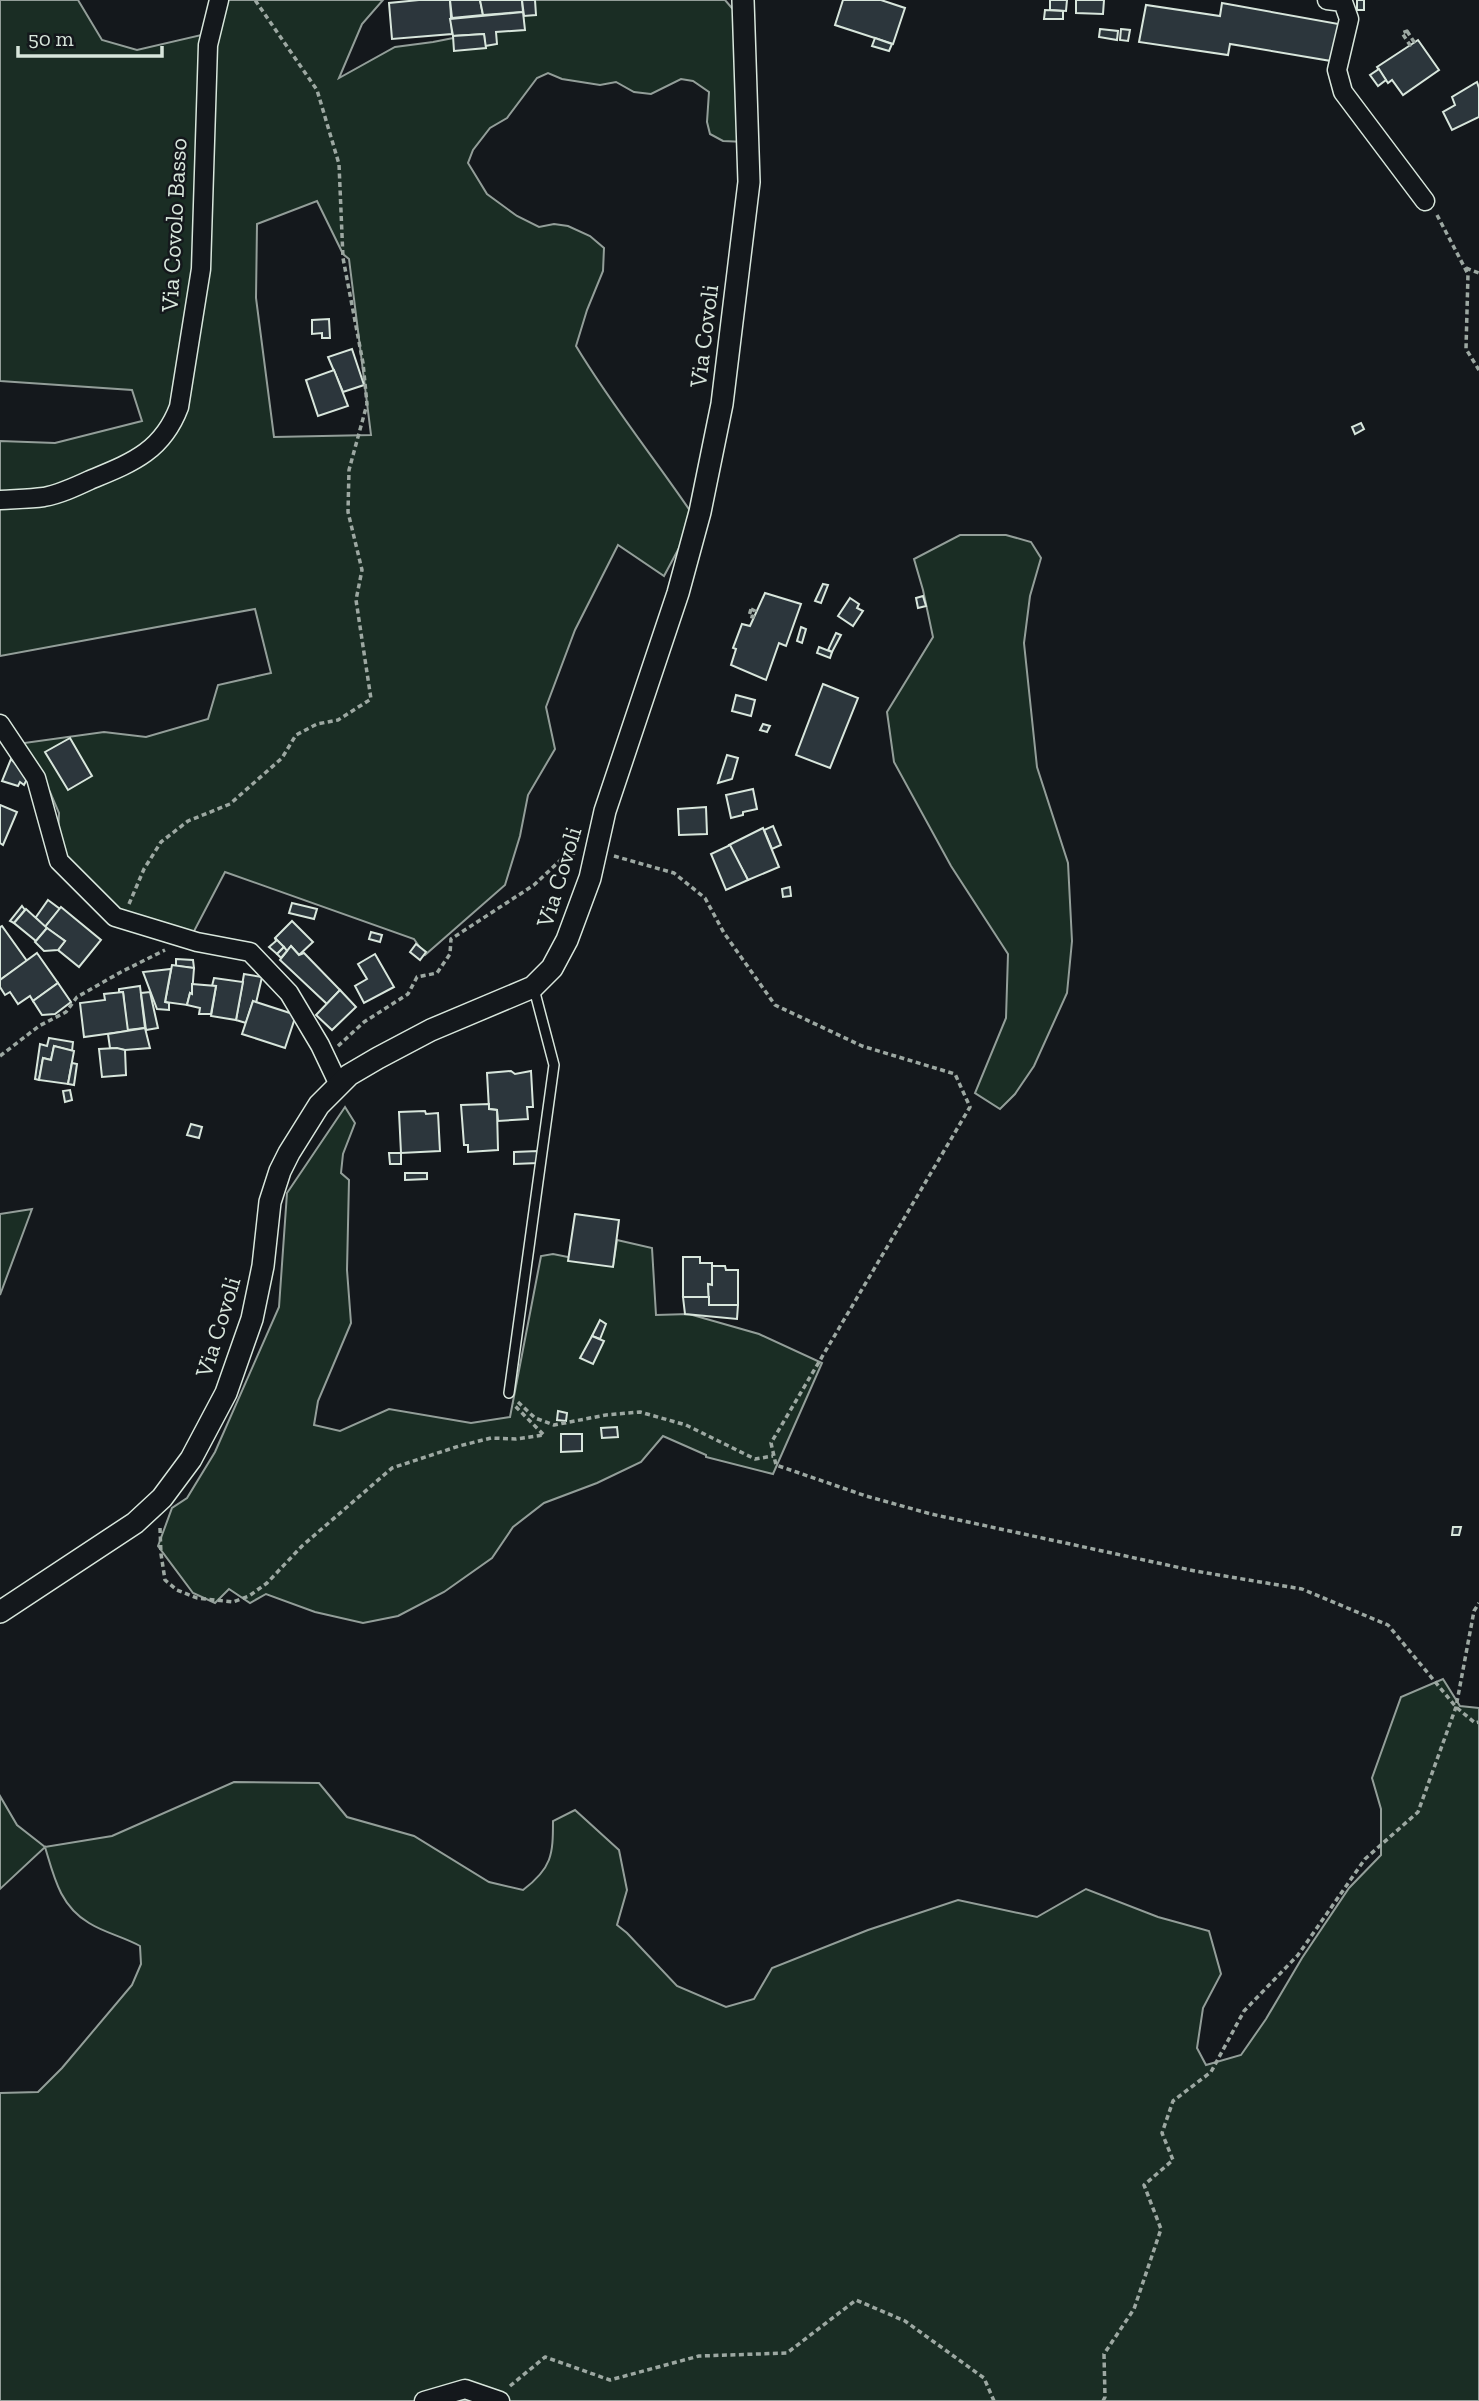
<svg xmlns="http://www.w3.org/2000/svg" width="1479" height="2401" font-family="'Zilla Slab',serif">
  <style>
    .green { fill: #1a2d24; stroke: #939e99; stroke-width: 2; fill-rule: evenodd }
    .building { fill: #2c363c; stroke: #d8e6dc; stroke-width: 2 }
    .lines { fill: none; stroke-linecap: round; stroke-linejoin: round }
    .service-casing { stroke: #d8e6dc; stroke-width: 12 }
    .minor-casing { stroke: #d8e6dc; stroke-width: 21 }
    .tertiary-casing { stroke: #d8e6dc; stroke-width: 24 }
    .path { stroke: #9da8a2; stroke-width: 3.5; stroke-dasharray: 5 3.5; stroke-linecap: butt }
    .service { stroke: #14181c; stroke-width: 9 }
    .minor { stroke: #14181c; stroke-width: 18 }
    .tertiary { stroke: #14181c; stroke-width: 21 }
    .labels { text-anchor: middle; stroke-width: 5; stroke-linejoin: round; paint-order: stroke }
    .street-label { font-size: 24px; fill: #d8e6dc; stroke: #14181c }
  </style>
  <rect width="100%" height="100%" fill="#14181c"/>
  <g class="green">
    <path d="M 0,0 L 78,0 L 102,40 L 137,50 L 206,34 L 223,0 L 383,0 L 362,24 L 339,78 L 395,47 L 433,42 L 509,27 L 532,0 L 725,0 L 744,22 L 745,142 L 723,141 L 710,134 L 707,122 L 709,92 L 693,81 L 681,79 L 651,94 L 634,92 L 616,82 L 600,85 L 562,79 L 548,73 L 537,78 L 507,118 L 490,128 L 473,150 L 468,163 L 487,194 L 517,216 L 539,227 L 554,224 L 568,226 L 590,236 L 604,248 L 603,271 L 587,310 L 576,346 C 612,406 656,460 695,518 L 664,576 L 618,545 L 575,630 L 546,707 L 555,749 L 528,795 L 520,836 L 505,885 L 425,955 L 414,939 L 225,872 L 191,937 L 135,927 L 68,869 L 58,837 L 59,813 L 50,792 L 17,744 L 104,732 L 146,737 L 208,719 L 218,685 L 271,673 L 255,609 L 0,656 L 0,441 L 55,443 L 142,421 L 132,390 L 0,381 ZM 317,201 L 343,254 L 349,259 L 371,435 L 274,437 L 256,298 L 257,224 Z"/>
    <polygon points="960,535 1006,535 1031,542 1041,558 1030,596 1024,643 1037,767 1068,863 1072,941 1067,993 1034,1066 1015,1094 1000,1109 975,1093 1006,1018 1008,954 951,866 894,762 887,712 933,637 923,590 914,559"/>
    <polygon points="345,1107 355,1123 343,1154 341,1173 349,1180 347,1270 351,1323 318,1401 314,1425 340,1431 389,1409 471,1423 510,1417 541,1256 553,1254 613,1266 617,1240 652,1248 656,1315 689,1314 759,1334 822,1363 773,1474 706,1457 706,1455 663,1436 641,1462 597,1483 544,1503 513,1527 492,1558 444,1592 398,1616 363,1623 315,1612 266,1594 250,1603 229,1589 215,1603 193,1593 158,1546 172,1508 187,1498 215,1452 279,1307 287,1193"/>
    <polygon points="32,1209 0,1295 0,1214"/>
    <path d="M 1443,1679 L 1460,1706 L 1479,1708 L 1479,2401 L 0,2401 L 0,2093 L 38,2092 L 62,2068 L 132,1985 L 141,1964 L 140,1946 C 124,1937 105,1933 89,1923 C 60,1906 54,1877 45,1847 L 0,1889 L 0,1796 L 17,1825 L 45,1847 L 112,1836 L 234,1782 L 319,1783 L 347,1817 L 414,1836 L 489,1882 L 523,1890 C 552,1868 553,1855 553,1821 L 575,1810 L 619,1850 L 627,1890 L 617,1925 L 627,1933 L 677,1986 L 726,2007 L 754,1999 L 772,1968 L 868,1930 L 958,1900 L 1037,1917 L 1086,1889 L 1158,1917 L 1209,1931 L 1221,1974 L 1203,2008 L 1197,2048 L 1206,2065 L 1241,2055 L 1266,2019 L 1302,1958 L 1349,1888 L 1381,1855 L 1381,1809 L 1372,1778 L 1401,1697 Z"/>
  </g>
  <g class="building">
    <polygon points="419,0 450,0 452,34 392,39 389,3"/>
    <polygon points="450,0 480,0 483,15 452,18"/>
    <polygon points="480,0 522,0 523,12 483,15"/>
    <polygon points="522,0 535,0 536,15 524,16"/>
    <polygon points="843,0 881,0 905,8 893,44 835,25"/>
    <polygon points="1050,0 1067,0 1066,11 1050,10"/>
    <polygon points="1076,0 1104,0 1103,14 1076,13"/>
    <rect x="1357" y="0" width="7" height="10"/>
    <polygon points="1222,3 1344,25 1337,62 1230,44 1228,55 1139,42 1146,5 1220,16"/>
    <polygon points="1045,10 1063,11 1063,19 1044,19"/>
    <polygon points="523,12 525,30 496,32 497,44 485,46 484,34 453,36 450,19"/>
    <polygon points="1100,29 1118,31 1117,40 1099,37"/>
    <polygon points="1121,29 1130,30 1128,41 1120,40"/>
    <polygon points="484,34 486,48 454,51 453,36"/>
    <polygon points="875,38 892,44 889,51 872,46"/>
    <polygon points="1418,40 1439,70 1403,95 1392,80 1388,83 1377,67"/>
    <polygon points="1379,69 1386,80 1378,86 1370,75"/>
    <polygon points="1477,82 1479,88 1479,117 1452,130 1443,112 1455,105 1452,97"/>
    <polygon points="329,319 330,338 322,338 322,333 312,334 312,320"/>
    <polygon points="352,349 364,385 343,392 328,357"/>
    <polygon points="334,370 348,406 318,416 306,380"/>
    <polygon points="1361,423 1364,429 1355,434 1352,427"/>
    <polygon points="823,584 828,585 821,603 815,601"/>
    <polygon points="765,593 801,604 786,646 779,643 766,680 731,665 736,649 733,648 742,624 750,626"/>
    <polygon points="923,596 926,606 918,608 916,598"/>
    <polygon points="850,598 859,604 857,608 863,611 853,626 838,616"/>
    <polygon points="801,627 806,629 802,643 797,641"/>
    <polygon points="836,633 841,635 832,652 828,650"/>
    <polygon points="819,647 832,652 830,658 817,653"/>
    <polygon points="823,684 858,698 830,768 796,755"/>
    <polygon points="736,695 755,700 751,716 732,711"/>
    <polygon points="763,724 770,726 767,732 760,730"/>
    <polygon points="70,738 92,776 68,790 45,752"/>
    <polygon points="727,755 738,758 732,779 718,783"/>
    <polygon points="11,759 28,777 24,785 20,782 18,786 2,781"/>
    <polygon points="753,789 757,809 743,812 743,815 731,818 726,795"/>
    <polygon points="0,805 17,812 3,845 0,843"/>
    <polygon points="706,807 707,834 679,835 678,809"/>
    <polygon points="773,826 781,845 772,849 764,830"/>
    <polygon points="763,828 779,867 748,880 729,845"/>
    <polygon points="730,845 748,880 726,890 711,854"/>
    <polygon points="790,887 791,896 783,897 782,889"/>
    <polygon points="48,900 60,909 45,927 35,917 36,917"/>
    <polygon points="292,903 317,909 314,919 289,913"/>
    <polygon points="22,906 25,910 14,923 10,921"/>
    <polygon points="61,907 101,940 79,967 58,950 65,941 45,927"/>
    <polygon points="26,909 47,928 36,941 14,923"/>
    <polygon points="292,921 313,942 299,955 291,946 287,951 275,938"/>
    <polygon points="2,926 27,961 0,980 0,927"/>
    <polygon points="47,928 65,941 58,950 44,951 35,942"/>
    <polygon points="371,932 382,935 380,942 369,939"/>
    <polygon points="275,938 284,947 277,954 269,947 276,941"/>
    <polygon points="416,944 426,952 420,960 410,952"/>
    <polygon points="291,946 299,955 304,953 340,990 327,1004 280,960"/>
    <polygon points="284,947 287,951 281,958 277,954"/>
    <polygon points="37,953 58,983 33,1001 30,996 18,1004 10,992 5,995 0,987 0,980"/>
    <polygon points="375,954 394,987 364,1003 355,986 367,979 358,964"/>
    <polygon points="176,959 193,960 194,968 176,966"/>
    <polygon points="172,965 194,968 192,994 190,993 187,1005 165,1002"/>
    <polygon points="171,969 165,1002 169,1003 169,1010 157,1009 143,972"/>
    <polygon points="244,974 262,977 256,1003 253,1001 246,1023 236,1020"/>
    <polygon points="214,978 243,982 236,1020 211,1016 216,986 212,986"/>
    <polygon points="58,983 71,1002 55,1014 42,1015 33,1001"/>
    <polygon points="192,984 216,986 211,1014 199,1014 200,1008 187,1005 190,993 192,994"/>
    <polygon points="140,986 145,1028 127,1030 123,992 119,992 119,989"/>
    <polygon points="340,990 356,1007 332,1030 316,1015"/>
    <polygon points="123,992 128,1031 84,1037 80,1003 105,1000 104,994"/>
    <polygon points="150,992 158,1028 146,1030 141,993"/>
    <polygon points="253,1001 296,1015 285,1048 242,1034"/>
    <polygon points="145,1028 150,1048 125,1050 110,1048 108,1034"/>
    <polygon points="49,1038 73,1042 72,1051 54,1046 51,1060 43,1058 39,1080 35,1079 40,1044 47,1046"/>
    <polygon points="54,1046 74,1051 68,1084 39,1080 43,1058 51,1060"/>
    <polygon points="117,1048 125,1050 126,1075 102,1077 99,1049"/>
    <polygon points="72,1063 77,1064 74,1085 68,1084"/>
    <polygon points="511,1071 515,1074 531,1071 533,1107 527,1107 528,1119 498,1121 497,1110 489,1109 487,1073"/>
    <polygon points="70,1090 72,1100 65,1102 63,1091"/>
    <polygon points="489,1104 489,1109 497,1110 498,1150 468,1152 468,1145 464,1145 461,1105"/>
    <polygon points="425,1111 426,1114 438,1113 440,1151 401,1153 399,1112"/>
    <polygon points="191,1124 202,1127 199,1138 187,1135"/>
    <polygon points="538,1151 538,1163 514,1164 514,1152"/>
    <polygon points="389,1153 401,1153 401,1164 390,1164"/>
    <polygon points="405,1173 427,1173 427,1179 405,1180"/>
    <polygon points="575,1214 619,1220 613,1267 568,1261"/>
    <polygon points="683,1257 700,1257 700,1263 712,1263 712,1285 708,1284 709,1297 683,1297"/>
    <polygon points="712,1266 725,1266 726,1270 738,1270 738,1305 709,1305 708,1284 712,1285"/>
    <polygon points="683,1297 709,1297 709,1305 738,1305 737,1319 685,1314"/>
    <polygon points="600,1320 606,1324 600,1339 592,1336"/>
    <polygon points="592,1336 604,1341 593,1364 580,1358"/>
    <polygon points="558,1411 567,1413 566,1421 557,1420"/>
    <polygon points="617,1427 618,1437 602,1438 601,1428"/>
    <polygon points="561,1434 582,1434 582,1451 561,1452"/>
    <polygon points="1453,1527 1461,1527 1459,1535 1452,1535"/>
  </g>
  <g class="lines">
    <g class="service-casing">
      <polyline id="service" points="509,1393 554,1065 534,989"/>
    </g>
    <g class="minor-casing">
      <g id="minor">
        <polyline points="1327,0 1343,2 1349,19 1337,70 1343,92 1425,201"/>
        <path d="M 0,500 C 14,499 29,499 44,497 C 60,494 75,487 90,480 C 131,463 162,452 179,407 L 201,269 L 208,45 L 219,0"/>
        <polyline points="0,724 36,778 59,861 115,917 197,942 250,952 289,993 320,1045 339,1085"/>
        <polyline points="424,2401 465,2389 500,2401"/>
      </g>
    </g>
    <g class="tertiary-casing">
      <polyline id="tertiary" points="0,1612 135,1523 162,1498 191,1459 226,1393 252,1319 263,1266 270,1202 280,1171 289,1153 319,1105 349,1075 378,1058 431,1030 533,987 552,968 567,940 590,878 605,811 678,593 700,512 722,404 749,182 743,0"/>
    </g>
    <g class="path">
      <polygon points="1407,31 1414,42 1410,45 1402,33"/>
      <polyline points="1437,215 1468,274 1466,349 1479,370"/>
      <polyline points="1466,268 1479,273"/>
      <polygon points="751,609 755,611 753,617 749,616"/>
      <polyline points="614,856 674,873 705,898 724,933 775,1005 862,1046 955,1074 970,1107 771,1443 776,1465 866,1496 931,1514 1195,1571 1302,1589 1388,1625 1456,1707 1475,1723 1479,1722"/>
      <polyline points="129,904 144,869 161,842 188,821 230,804 282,758 296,735 317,724 338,720 371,699 356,600 362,570 348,512 349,470 367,404 363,363 343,258 339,164 317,90 255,0"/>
      <polyline points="338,1046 364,1022 408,994 417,977 437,973 450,954 451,939 534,885 567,854 575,853"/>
      <polyline points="0,1056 39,1026 66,1012 77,997 121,972 165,950"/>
      <polyline points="518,1402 535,1418 554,1425 606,1415 640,1412 686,1425 755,1459 773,1456"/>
      <polyline points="160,1528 161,1554 165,1580 177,1590 197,1598 233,1602 249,1596 267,1583 302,1546 392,1468 459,1446 491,1438 516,1439 544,1435 513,1404"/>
      <polyline points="510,2386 545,2357 610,2380 699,2356 787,2353 856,2300 905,2321 984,2378 994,2401"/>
      <polyline points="1103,2401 1105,2397 1104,2354 1134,2309 1161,2229 1144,2185 1173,2160 1162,2133 1173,2101 1211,2072 1244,2011 1298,1955 1365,1859 1418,1812 1456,1707 1474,1611 1479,1603"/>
    </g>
    <use href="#service" class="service"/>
    <use href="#minor" class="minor"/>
    <use href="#tertiary" class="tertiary"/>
  </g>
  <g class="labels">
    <g class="street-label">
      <text transform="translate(174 225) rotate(-87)" y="8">Via Covolo Basso</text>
      <text transform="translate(704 336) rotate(-83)" y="8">Via Covoli</text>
      <text transform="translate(559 877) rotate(-73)" y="8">Via Covoli</text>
      <text transform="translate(218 1327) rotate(-73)" y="8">Via Covoli</text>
    </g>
  </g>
  <path d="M18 46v10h144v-10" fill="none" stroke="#d8e6dc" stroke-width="3.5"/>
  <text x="28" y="46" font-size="21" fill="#d8e6dc" stroke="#14181c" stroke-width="5" paint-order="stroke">50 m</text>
</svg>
